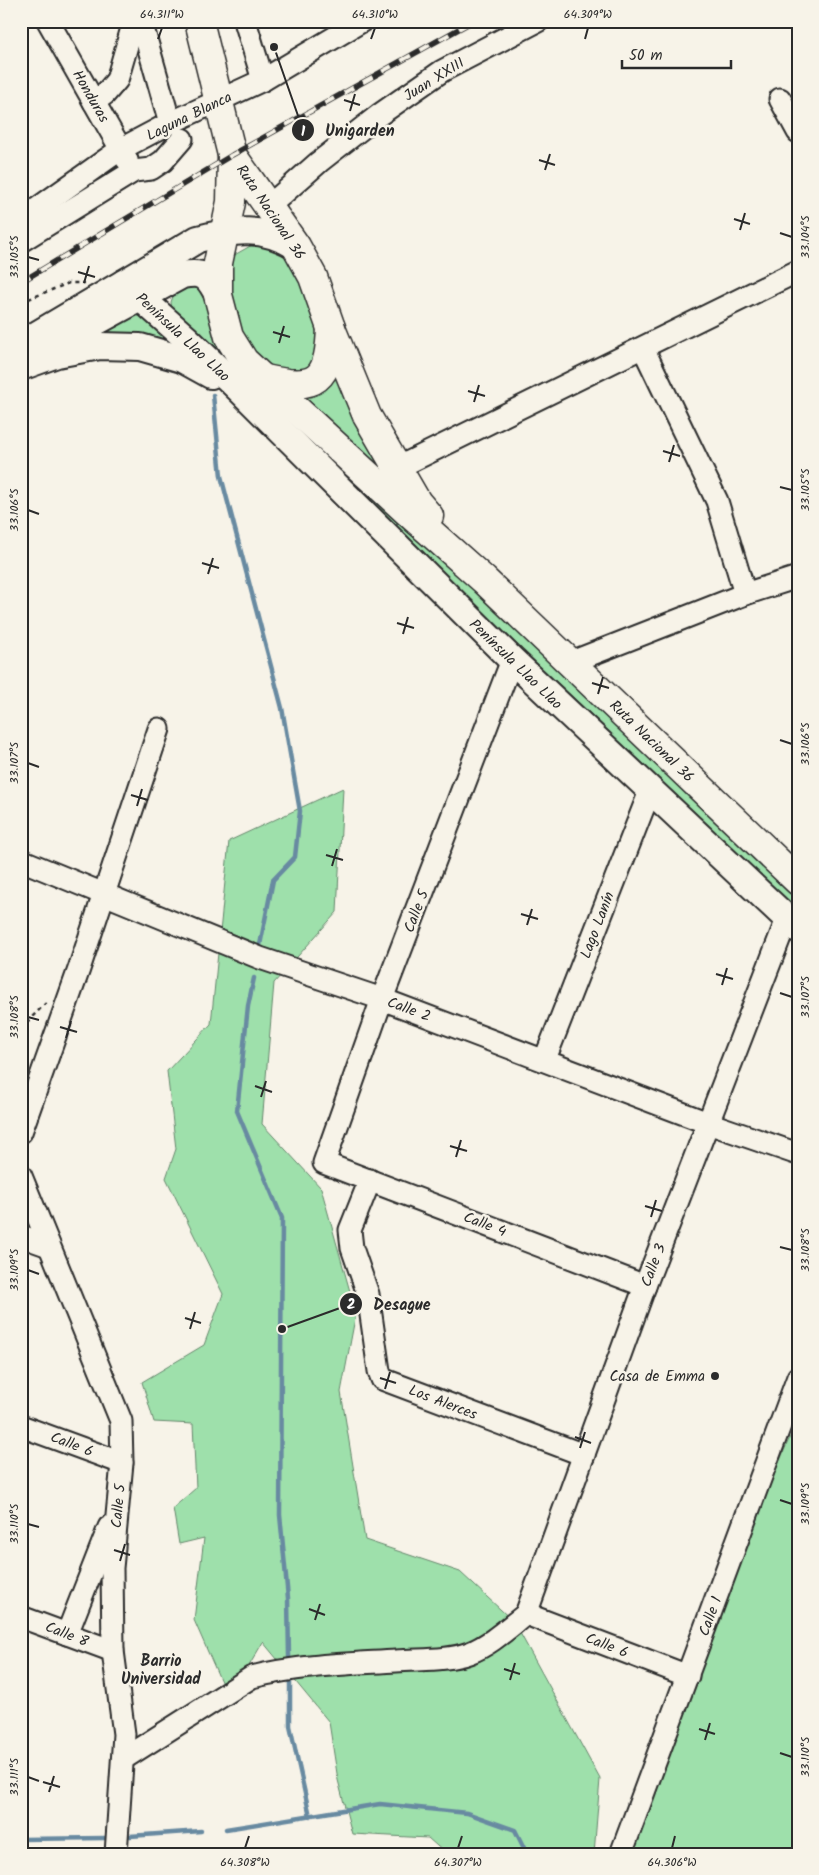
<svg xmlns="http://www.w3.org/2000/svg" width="819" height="1875" font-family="Kalam,sans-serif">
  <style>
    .green { fill: #9ee0ab; stroke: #64866b }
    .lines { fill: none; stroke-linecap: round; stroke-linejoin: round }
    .stream { stroke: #688aa1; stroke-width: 4.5 }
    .minor-casing { stroke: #2b2b2b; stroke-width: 25 }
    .major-casing { stroke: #2b2b2b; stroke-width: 30 }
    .highway-casing { stroke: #2b2b2b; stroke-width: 31 }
    .path { stroke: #2b2b2b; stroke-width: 2.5; stroke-dasharray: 4 4; stroke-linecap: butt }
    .minor { stroke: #f7f3e8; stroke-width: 21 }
    .major { stroke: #f7f3e8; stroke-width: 26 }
    .highway { stroke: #f7f3e8; stroke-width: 28 }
    .rail-casing { stroke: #2b2b2b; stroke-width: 5.5 }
    .rail { stroke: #f7f3e8; stroke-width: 4; stroke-dasharray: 11; stroke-linecap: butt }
    .ticks { fill: none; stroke: #2b2b2b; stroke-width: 2 }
    .poi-dot { fill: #2b2b2b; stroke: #f7f3e8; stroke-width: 2 }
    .labels { text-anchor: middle; stroke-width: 5; stroke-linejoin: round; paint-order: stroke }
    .street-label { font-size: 15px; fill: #2b2b2b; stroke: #f7f3e8 }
    .poi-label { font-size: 15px; fill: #2b2b2b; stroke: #f7f3e8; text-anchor: end }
    .neighbourhood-label { font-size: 16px; font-weight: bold; fill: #2b2b2b; stroke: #f7f3e8 }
    .leader { fill: none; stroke: #2b2b2b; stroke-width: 2 }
    .callout-dot { fill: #2b2b2b; stroke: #f7f3e8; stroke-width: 2 }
    .mark-label { font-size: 15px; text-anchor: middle; font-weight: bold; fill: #fff }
    .callout-label { font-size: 16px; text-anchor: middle; font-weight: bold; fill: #2b2b2b; stroke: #f7f3e8; stroke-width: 5; stroke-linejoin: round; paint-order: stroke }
    .neatline { fill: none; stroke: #2b2b2b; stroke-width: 2 }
    .ticks-label { font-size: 12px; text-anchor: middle; fill: #2b2b2b }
  </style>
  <rect width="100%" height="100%" fill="#f7f3e8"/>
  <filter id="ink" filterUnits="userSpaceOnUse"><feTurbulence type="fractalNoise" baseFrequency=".02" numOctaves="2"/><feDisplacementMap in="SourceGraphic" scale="10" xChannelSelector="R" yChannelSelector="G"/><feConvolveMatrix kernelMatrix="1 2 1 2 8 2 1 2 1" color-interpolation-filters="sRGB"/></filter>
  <g filter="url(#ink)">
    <g class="green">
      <polygon points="252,245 272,246 290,256 308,294 321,339 317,363 303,376 280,375 260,362 243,338 230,306 231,257"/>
      <polygon points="192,283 204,292 219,343 798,892 798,910 211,355 173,317 171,302 177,286"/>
      <polygon points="139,306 188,351 79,340"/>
      <polygon points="338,360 407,503 297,396"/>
      <polygon points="343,788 337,912 274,983 262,1124 321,1188 356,1313 341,1392 365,1540 460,1572 514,1622 600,1779 594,1854 446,1854 428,1838 352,1834 338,1780 329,1722 263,1642 229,1700 194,1620 204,1538 179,1544 173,1508 196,1488 193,1424 154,1422 142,1382 204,1345 223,1294 166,1178 176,1149 167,1071 211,1024 229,841"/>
      <polygon points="798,1418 798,1854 632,1854 688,1676"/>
    </g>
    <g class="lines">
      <g class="stream">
        <polyline points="213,395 221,476 282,708 300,811 295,857 273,880 260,945"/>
        <polyline points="254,978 248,1006 237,1111 282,1218 280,1515 288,1598 289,1657"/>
        <polyline points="290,1682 290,1726 310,1816"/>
        <polyline points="226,1829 380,1804 467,1813 515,1830 527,1854"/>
        <polyline points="130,1836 201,1831"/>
        <polyline points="21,1839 106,1838"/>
      </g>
      <g class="minor-casing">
        <g id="minor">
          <polyline points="48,21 127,160"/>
          <polyline points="141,21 170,123"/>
          <polyline points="245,21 263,80"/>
          <polyline points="780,99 798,132"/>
          <polyline points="94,102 105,94 117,80 134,21"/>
          <polyline points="269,206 319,162 379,115 442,71 538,21"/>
          <polyline points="21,220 121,149 170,123 263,80 362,21"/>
          <polyline points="21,241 134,171 151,169 163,161 182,139"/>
          <polyline points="643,348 717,501 745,594"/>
          <polyline points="397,468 798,271"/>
          <polyline points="512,660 382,999 324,1163 645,1286"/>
          <polyline points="569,663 745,594 798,577"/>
          <polyline points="21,860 260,958 382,999 708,1123 798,1154"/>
          <polyline points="545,1059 650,791"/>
          <polyline points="21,1132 79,969 159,729"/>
          <polyline points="21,1176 121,1421 122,1463 112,1568 113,1651 124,1734 116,1854"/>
          <polyline points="370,1180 350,1230 352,1248 368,1294 379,1371 382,1379 584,1455"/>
          <polyline points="21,1236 49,1246"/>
          <polyline points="21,1426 122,1463"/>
          <polyline points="526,1614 645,1286 787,919"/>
          <polyline points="526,1614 688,1676"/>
          <polyline points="21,1617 113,1651"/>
          <polyline points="67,1634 109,1527"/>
          <path d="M 123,1759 L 252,1677 C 299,1665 348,1664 396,1661 C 420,1659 447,1661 469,1653 C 490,1645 508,1628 526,1614"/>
          <polyline points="621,1854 798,1377"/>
        </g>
      </g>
      <g class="major-casing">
        <g id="major">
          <polyline points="124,283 188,340 242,392 512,660 798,929"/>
          <path d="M 21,344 L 198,239 C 235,229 262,226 296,246"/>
          <path d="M 48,348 L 182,275 C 204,271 208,276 218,295"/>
          <polyline points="21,367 57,354 100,346 140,347 182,359 211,375"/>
        </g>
      </g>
      <g class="highway-casing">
        <g id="highway">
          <polyline points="199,21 232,155 231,202 218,263 218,295 229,337 244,361 411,515 484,580 798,881"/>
          <polyline points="232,155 296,246 313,277 331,328 367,416 417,502 429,516"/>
          <path d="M 265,379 C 317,391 329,381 331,328"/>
        </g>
      </g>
      <g class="path">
        <polyline points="21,289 27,298"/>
        <polyline points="21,302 69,283 84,283"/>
        <polyline points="21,1028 48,1001"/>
      </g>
      <use href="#minor" class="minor"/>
      <use href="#major" class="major"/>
      <use href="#highway" class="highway"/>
      <g class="rail-casing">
        <polyline id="rail" points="21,282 232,155 473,21"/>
      </g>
      <use href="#rail" class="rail"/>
    </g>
  </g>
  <path class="ticks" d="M 158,39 L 162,28M 371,39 L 375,28M 585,39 L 588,28M 344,100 L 360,105M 350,111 L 355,94M 539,160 L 555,165M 545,170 L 550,154M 734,219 L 750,224M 740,230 L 745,213M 780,233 L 792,237M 28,257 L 39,260M 78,272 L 95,277M 84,283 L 89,266M 273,332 L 290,337M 279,343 L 284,326M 468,391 L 485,396M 474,402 L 479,385M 663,451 L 680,456M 669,462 L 674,445M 780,487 L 792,490M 28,510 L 39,514M 202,563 L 219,568M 208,574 L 213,558M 397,623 L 414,628M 403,634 L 408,617M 592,683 L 609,688M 598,694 L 603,677M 780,740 L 792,744M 28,763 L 39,767M 131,795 L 148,800M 137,806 L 142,789M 326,855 L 343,860M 332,866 L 337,849M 521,914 L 538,919M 527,925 L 532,909M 716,974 L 733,979M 722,985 L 727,968M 780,993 L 792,997M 28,1017 L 39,1020M 60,1027 L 77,1032M 66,1038 L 71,1021M 255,1086 L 272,1092M 261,1097 L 266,1081M 450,1146 L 467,1151M 456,1157 L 461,1140M 645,1206 L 662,1211M 651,1217 L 656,1200M 780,1247 L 792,1250M 28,1270 L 39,1274M 185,1318 L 201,1323M 190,1329 L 195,1312M 380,1378 L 396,1383M 385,1389 L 390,1372M 575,1437 L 591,1443M 580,1448 L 585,1432M 780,1500 L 792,1504M 28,1524 L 39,1527M 114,1550 L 130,1555M 120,1561 L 125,1544M 309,1609 L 325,1615M 315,1620 L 320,1604M 504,1669 L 520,1674M 510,1680 L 515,1663M 699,1729 L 715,1734M 705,1740 L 710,1723M 780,1753 L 792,1757M 28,1777 L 39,1781M 43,1782 L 60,1787M 49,1792 L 54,1776M 245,1848 L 249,1836M 458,1848 L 462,1836M 672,1848 L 675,1836"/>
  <circle class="poi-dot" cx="715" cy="1376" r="5"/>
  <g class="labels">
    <g class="street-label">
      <text transform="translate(434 79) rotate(-32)" y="5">Juan XXIII</text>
      <text transform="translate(91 96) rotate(60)" y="5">Honduras</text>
      <text transform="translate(189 116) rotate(-26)" y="5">Laguna Blanca</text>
      <text transform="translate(271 212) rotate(56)" y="5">Ruta Nacional 36</text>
      <text transform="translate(183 337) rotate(43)" y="5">Península Llao Llao</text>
      <text transform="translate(516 664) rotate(44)" y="5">Península Llao Llao</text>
      <text transform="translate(652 741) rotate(44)" y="5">Ruta Nacional 36</text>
      <text transform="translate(416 911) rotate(-69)" y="5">Calle 5</text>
      <text transform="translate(597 925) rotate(-69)" y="5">Lago Lanín</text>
      <text transform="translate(409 1009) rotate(20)" y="5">Calle 2</text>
      <text transform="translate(485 1224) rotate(21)" y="5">Calle 4</text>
      <text transform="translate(653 1265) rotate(-69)" y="5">Calle 3</text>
      <text transform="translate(443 1402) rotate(21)" y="5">Los Alerces</text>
      <text transform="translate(72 1444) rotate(21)" y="5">Calle 6</text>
      <text transform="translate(118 1506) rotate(-85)" y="5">Calle 5</text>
      <text transform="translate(710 1616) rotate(-70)" y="5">Calle 1</text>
      <text transform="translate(67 1634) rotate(21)" y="5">Calle 8</text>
      <text transform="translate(607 1645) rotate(21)" y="5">Calle 6</text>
    </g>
    <g class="poi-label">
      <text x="705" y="1381">Casa de Emma</text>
    </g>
    <g class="neighbourhood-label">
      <text x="161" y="1666">Barrio<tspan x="161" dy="18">Universidad</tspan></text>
    </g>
  </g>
  <path class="leader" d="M274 47L303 130M282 1329L351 1304"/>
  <g class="callout-dot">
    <circle cx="274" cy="47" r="5"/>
    <circle cx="282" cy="1329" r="5"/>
    <circle cx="303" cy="130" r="12"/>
    <circle cx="351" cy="1304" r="12"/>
  </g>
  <g class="mark-label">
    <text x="303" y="136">1</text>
    <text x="351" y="1309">2</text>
  </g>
  <g class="callout-label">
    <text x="360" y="136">Unigarden</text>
    <text x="402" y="1310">Desague</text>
  </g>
  <rect width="819" height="1875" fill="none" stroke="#f7f3e8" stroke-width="55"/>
  <path d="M622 60v8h109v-8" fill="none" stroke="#2b2b2b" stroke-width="2.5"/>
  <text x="629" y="60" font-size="15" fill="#2b2b2b" stroke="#f7f3e8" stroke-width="4" paint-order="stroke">50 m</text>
  <rect x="28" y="28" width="764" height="1820" class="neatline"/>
  <g class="ticks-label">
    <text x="162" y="18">64.311°W</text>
    <text x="375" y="18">64.310°W</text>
    <text x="588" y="18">64.309°W</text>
    <text transform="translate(805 237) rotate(-90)" y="4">33.104°S</text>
    <text transform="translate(14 257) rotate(-90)" y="4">33.105°S</text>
    <text transform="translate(805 490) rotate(-90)" y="4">33.105°S</text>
    <text transform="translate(14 510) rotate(-90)" y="4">33.106°S</text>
    <text transform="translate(805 744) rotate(-90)" y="4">33.106°S</text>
    <text transform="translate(14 763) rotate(-90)" y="4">33.107°S</text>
    <text transform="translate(805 997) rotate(-90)" y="4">33.107°S</text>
    <text transform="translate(14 1017) rotate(-90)" y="4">33.108°S</text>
    <text transform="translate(805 1250) rotate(-90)" y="4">33.108°S</text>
    <text transform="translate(14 1270) rotate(-90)" y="4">33.109°S</text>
    <text transform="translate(805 1504) rotate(-90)" y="4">33.109°S</text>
    <text transform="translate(14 1524) rotate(-90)" y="4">33.110°S</text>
    <text transform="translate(805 1757) rotate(-90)" y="4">33.110°S</text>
    <text transform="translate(14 1777) rotate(-90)" y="4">33.111°S</text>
    <text x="245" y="1866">64.308°W</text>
    <text x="458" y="1866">64.307°W</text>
    <text x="672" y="1866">64.306°W</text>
  </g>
</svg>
